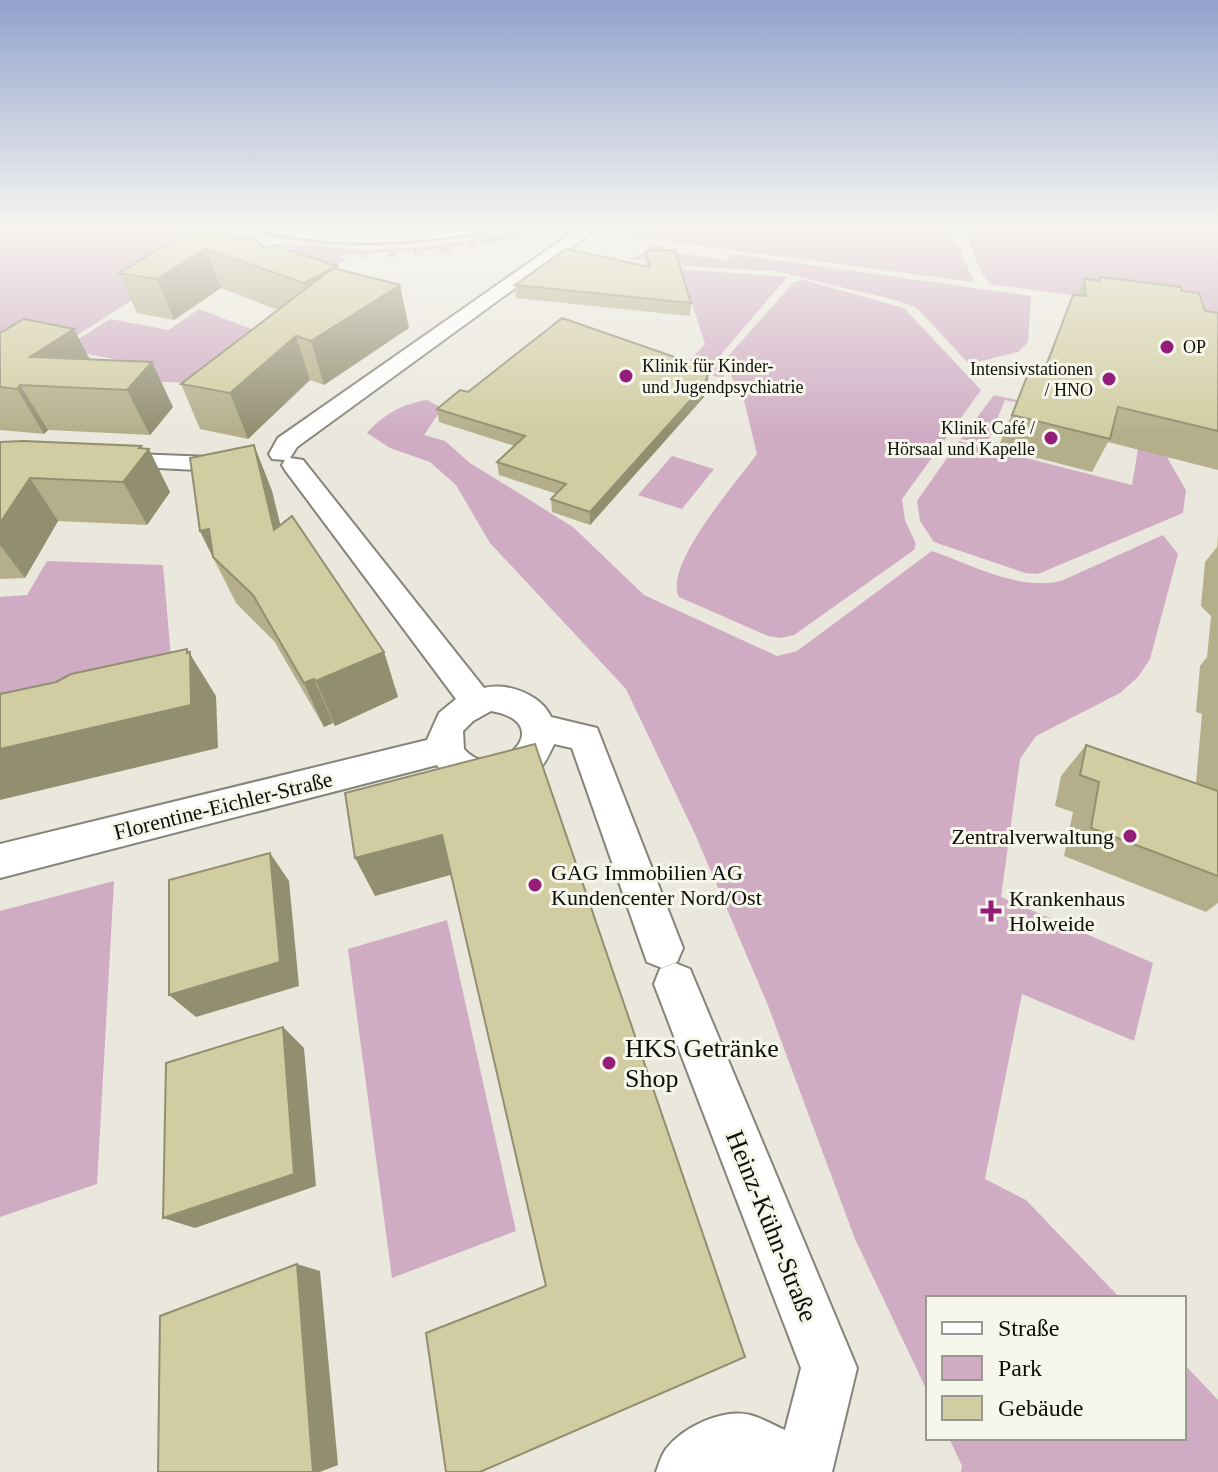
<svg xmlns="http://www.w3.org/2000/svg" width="1218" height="1472" font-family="Georgia,serif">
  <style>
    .green { fill: #cfacc3 }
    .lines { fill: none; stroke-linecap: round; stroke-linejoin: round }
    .minor-casing { stroke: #85847a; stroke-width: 4 }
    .secondary-casing { stroke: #85847a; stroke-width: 4 }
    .minor { fill: #fff; fill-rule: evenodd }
    .secondary { fill: #fff; fill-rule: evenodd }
    .wall { fill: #b4af8a }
    .shaded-wall { fill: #928f71 }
    .building { fill: #d1cca1; stroke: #928f71; stroke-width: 2 }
    .poi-dot { fill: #941d7a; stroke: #f7f6eb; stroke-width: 3 }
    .labels { text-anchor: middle; stroke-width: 6; stroke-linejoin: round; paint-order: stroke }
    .far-poi-label { font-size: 18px; fill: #0e0e0a; stroke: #f7f6eb; text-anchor: start }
    .street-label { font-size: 22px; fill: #0e0e0a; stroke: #f7f6eb }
    .poi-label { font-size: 22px; fill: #0e0e0a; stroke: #f7f6eb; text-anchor: start }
    .near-poi-label { font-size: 26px; fill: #0e0e0a; stroke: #f7f6eb; text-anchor: start }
    .near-street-label { font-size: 26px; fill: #0e0e0a; stroke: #f7f6eb }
  </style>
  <rect width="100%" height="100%" fill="#eae8dd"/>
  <g class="green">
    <polygon points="0,227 214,227 236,235 195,251 246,235 202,255 0,385"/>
    <path d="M 233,227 L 257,227 L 290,234 L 473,230 L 512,227 C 422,248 323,256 233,227 Z"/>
    <path d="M 528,227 L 564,227 L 557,234 L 532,229 L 522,236 L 503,237 L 508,241 L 475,243 L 478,247 L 470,249 L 467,244 L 449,247 L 451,252 L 442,253 L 441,248 L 423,250 L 423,255 L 414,255 L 414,251 L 396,252 L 395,257 L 387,257 L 387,252 L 369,253 L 367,258 L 350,253 L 341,257 L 347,260 L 335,266 L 282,245 C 305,241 337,250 362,250 C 418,249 473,242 528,227 Z"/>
    <polygon points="657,227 950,227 974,282 612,234 628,229 656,229"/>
    <polygon points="963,227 1218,227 1218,315 990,284 981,272"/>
    <polygon points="649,245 662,246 664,251 726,260 733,254 1031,296 1028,342 1018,352 969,364 917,308 899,301 775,271 680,266 676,260 629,260 648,250"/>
    <polygon points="681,269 787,277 719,357 725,380 686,365 705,344"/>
    <path d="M 804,280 L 904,308 L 981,390 L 902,499 L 905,520 L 916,544 L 914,550 L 794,635 L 781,638 L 768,636 L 679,597 C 663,565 737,482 757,454 L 743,396 C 735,385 726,370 728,356 L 794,282 Z"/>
    <polygon points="199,309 267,335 209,384 100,379 124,361 63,349 110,319 169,330"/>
    <polygon points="994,395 1040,405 1039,408 1005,400 987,444 961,439"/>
    <path d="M 427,400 L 442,408 L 424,435 L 445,441 L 470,463 L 573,527 L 644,595 L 777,656 L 797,651 L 932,551 C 972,565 1019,591 1061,581 L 1163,535 L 1178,554 L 1150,659 L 1138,677 L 1120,693 L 1036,736 L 1020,759 L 1001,897 L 1153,963 L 1134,1041 L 1022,994 L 985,1179 L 1026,1200 L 1120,1298 L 928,1298 L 928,1393 L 855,1239 L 767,1003 L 695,834 L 626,689 L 490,543 L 456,485 L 430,462 L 390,448 L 367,433 C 384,414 402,404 427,400 Z"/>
    <polygon points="1145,407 1173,420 1168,459 1186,490 1183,513 1038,574 1025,573 934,542 920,521 917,501 959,441 1132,485"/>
    <polygon points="672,456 714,469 682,509 638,495"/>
    <polygon points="47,561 163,565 171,657 0,696 0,597 27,595"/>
    <polygon points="114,881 97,1184 0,1217 0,911"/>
    <polygon points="447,920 516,1231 392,1278 348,949"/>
    <polygon points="1184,1364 1218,1400 1218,1472 961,1472 962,1466 949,1438 1184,1438"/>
  </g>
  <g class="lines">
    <g class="minor-casing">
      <g id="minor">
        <path d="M 580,227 L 599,227 L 297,447 L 290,458 L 303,460 L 484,688 C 508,682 541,695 551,717 L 597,728 L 683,948 L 677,962 L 662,968 L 647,962 L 572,748 L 554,744 C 550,753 545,764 538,771 C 512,794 456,797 437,765 L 0,878 L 0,844 L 427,740 L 439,713 L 456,699 L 285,470 L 282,465 L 285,460 L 272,459 L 269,454 L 278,438 ZM 491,711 C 561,723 495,786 464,749 L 463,731 L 473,721 Z"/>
        <polygon points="109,453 236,458 245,460 248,465 245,470 236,472 100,465 97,460 100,455"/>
        <path d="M 675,963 L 690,969 L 857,1368 L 832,1472 L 656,1472 C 659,1464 661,1456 666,1449 C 683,1427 723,1408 750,1415 C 762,1418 774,1425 785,1430 L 801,1368 L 654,984 L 660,969 Z"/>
      </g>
    </g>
    <g class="secondary-casing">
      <path id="secondary" d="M 268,227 L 375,230 L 482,227 L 471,234 C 404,244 338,248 271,232 Z"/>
    </g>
    <use href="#minor" class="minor"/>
    <use href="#secondary" class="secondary"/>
  </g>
  <g class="wall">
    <polygon points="237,238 266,249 337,266 338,269 409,328 324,385 310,380 248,439 200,429 181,384 278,310 221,288 174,320 137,313 119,273"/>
    <polygon points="645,251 691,303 690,316 516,298 515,285 646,267"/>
    <polygon points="1100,277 1182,291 1205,311 1218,313 1218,470 1108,442 1092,472 998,448 1028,374 1040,377 1073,295 1077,295 1084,279 1099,280"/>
    <polygon points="0,333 90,359 173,407 150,435 48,430 44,434 0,430"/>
    <polygon points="708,381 704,397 590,525 552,512 551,499 557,494 499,475 497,462 515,446 439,422 437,409 468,392"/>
    <polygon points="0,442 141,446 170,492 147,525 58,521 25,578 0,579"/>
    <polygon points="254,445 272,491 280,525 384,652 398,697 335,726 333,723 324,727 274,641 236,603 200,531"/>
    <polygon points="1218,535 1218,903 1206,912 1064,856 1073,812 1055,806 1061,776 1086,745 1196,783 1202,714 1196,712 1200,666 1207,657 1211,616 1201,606 1205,562 1217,547"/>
  </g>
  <g class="shaded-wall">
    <polygon points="235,231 245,262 225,237"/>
    <polygon points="206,249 221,288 174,320 157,279"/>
    <polygon points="337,266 347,306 315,323 304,283"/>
    <polygon points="400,285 409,328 324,385 311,341"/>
    <polygon points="74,329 97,373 30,357"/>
    <polygon points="296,336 310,380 248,439 230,393"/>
    <polygon points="152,362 173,407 150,435 127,390"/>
    <polygon points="709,369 708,381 704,397 590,525 590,512"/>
    <polygon points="20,385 48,430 44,434 17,389"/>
    <polygon points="254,445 272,491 293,576 274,530"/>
    <polygon points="141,446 145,454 149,449 170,492 147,525 123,482"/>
    <polygon points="30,478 58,521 25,578 0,545 0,523"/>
    <polygon points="209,529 213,557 223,578 200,531"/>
    <polygon points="187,649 216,696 218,748 0,800 0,749 187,653"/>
    <polygon points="384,652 398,697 335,726 316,681"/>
    <polygon points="314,679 333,723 324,727 304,683"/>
    <polygon points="442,835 454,874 375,896 355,858"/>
    <polygon points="270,853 289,881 299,986 196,1017 169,995"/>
    <polygon points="283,1027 304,1048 316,1186 195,1228 163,1218"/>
    <polygon points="297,1264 320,1271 338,1465 320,1472 313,1472"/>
  </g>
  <g class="building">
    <polygon points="196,227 205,227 235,231 225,237 254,238 266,249 275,245 337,266 304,283 206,249 157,279 119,273"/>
    <polygon points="566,249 650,267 645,251 675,250 691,303 515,285"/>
    <polygon points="333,268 400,285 311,341 296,336 230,393 181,384"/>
    <polygon points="1100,277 1181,287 1182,291 1199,293 1205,311 1218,313 1218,431 1118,407 1110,439 1012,415 1028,374 1042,377 1073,295 1086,296 1084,279 1100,281"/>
    <polygon points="562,318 709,369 705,384 590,512 551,499 566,484 497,462 525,436 437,409 460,390 468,392"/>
    <polygon points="24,319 74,329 30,357 152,362 127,390 20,385 17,389 0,387 0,333"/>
    <polygon points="23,441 141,446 139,448 149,449 123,482 30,478 0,523 0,442"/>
    <polygon points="254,445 274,530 292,516 384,652 316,681 314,679 304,683 253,595 213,557 209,529 200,531 190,458"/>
    <polygon points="187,649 187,653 190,652 191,705 0,749 0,694 56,682 71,674"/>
    <polygon points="535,744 745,1357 480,1472 446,1472 426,1333 546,1286 442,835 355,858 345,793"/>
    <polygon points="1086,745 1218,791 1218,876 1091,828 1099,782 1080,775"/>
    <polygon points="270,853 280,962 169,995 169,880"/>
    <polygon points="283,1027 294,1174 163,1218 166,1063"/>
    <polygon points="297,1264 313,1472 158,1472 160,1316"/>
  </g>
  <linearGradient id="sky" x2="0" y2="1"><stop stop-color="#91a2cc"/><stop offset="0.52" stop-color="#f6f5f0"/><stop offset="1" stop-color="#f6f5f0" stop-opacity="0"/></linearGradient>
  <rect width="1218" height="433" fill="url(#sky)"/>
  <g class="poi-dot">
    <circle cx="1167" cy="347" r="8"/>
    <circle cx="626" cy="376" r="8"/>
    <circle cx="1109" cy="379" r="8"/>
    <circle cx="1051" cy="438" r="8"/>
    <circle cx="1130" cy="836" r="8"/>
    <circle cx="535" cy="885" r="8"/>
    <path d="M987 899h8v8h8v8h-8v8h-8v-8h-8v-8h8z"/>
    <circle cx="609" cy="1063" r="8"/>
  </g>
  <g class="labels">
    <g class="far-poi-label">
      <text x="1183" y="353">OP</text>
      <text x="642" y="372">Klinik für Kinder-<tspan x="642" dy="21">und Jugendpsychiatrie</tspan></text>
      <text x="1093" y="375" text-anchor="end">Intensivstationen<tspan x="1093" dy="21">/ HNO</tspan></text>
      <text x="1035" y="434" text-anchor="end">Klinik Café /<tspan x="1035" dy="21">Hörsaal und Kapelle</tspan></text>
    </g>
    <g class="street-label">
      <text transform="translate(223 805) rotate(-14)" y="8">Florentine-Eichler-Straße</text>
    </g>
    <g class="poi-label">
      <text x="1114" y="844" text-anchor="end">Zentralverwaltung</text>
      <text x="551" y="880">GAG Immobilien AG<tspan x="551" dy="25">Kundencenter Nord/Ost</tspan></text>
      <text x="1009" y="906">Krankenhaus<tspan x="1009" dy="25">Holweide</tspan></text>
    </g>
    <g class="near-poi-label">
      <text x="625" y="1057">HKS Getränke<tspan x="625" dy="30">Shop</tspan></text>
    </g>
    <g class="near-street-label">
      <text transform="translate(772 1226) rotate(68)" y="9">Heinz-Kühn-Straße</text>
    </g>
  </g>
  <rect x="926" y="1296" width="260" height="144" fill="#f7f6eb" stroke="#9a9991" stroke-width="2"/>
  <rect x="942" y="1322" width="40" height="12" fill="#ffffff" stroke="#9a9991" stroke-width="2"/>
  <text x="998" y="1336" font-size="24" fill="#0e0e0a">Straße</text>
  <rect x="942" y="1356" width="40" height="24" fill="#cfacc3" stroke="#9a9991" stroke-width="2"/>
  <text x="998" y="1376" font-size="24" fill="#0e0e0a">Park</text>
  <rect x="942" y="1396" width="40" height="24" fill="#d1cca1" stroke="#9a9991" stroke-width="2"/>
  <text x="998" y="1416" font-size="24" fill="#0e0e0a">Gebäude</text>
</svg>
